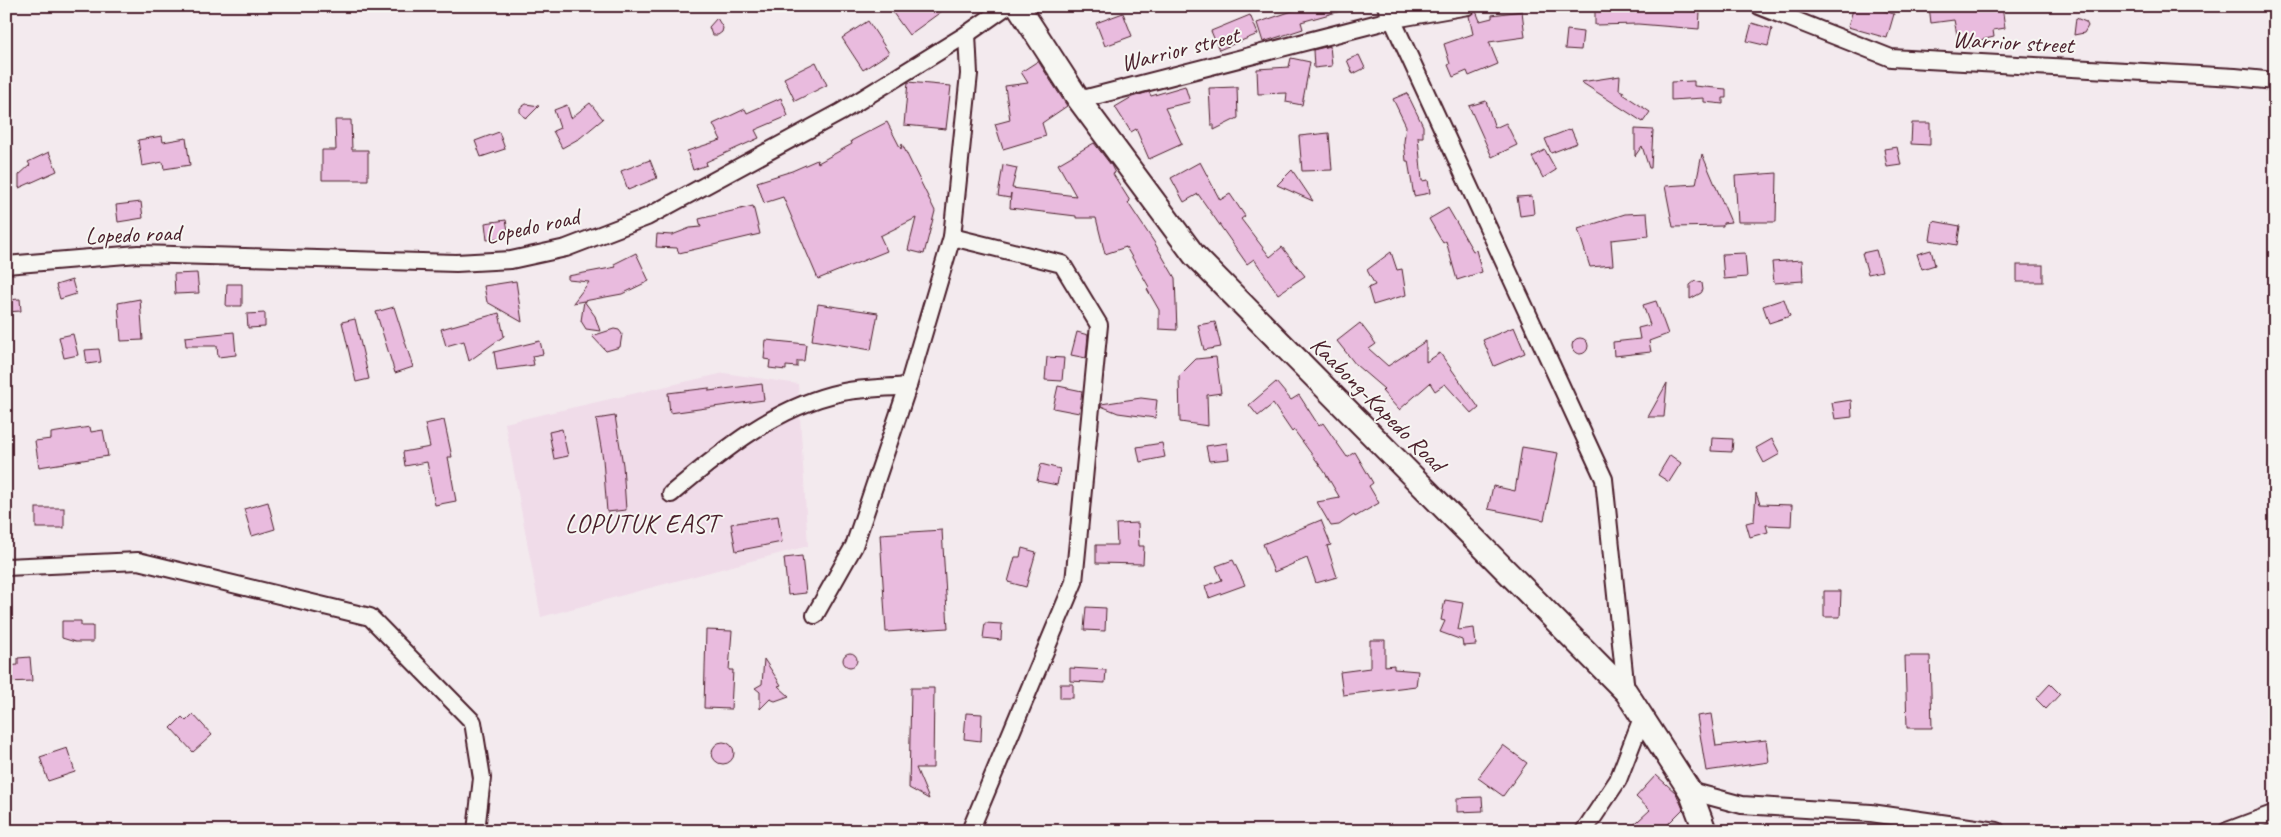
<svg xmlns="http://www.w3.org/2000/svg" width="2281" height="837" font-family="Caveat,sans-serif">
  <style>
    .built { fill: #f0dce9 }
    .building { fill: #e9bbde; stroke: #4a1f2b }
    .lines { fill: none; stroke-linecap: round; stroke-linejoin: round }
    .minor-casing { stroke: #4a1f2b; stroke-width: 20 }
    .secondary-casing { stroke: #4a1f2b; stroke-width: 26 }
    .minor { stroke: #f6f6f2; stroke-width: 16 }
    .secondary { stroke: #f6f6f2; stroke-width: 22 }
    .labels { text-anchor: middle; stroke-width: 4; stroke-linejoin: round; paint-order: stroke }
    .street-label { font-size: 24px; fill: #4a1f2b; stroke: #f6f6f2 }
    .quarter-label { font-size: 26px; letter-spacing: 1px; fill: #4a1f2b; stroke: #f6f6f2 }
  </style>
  <rect width="100%" height="100%" fill="#f3eaee"/>
  <filter id="ink" filterUnits="userSpaceOnUse"><feTurbulence type="fractalNoise" baseFrequency=".02" numOctaves="2"/><feDisplacementMap in="SourceGraphic" scale="10" xChannelSelector="R" yChannelSelector="G"/><feConvolveMatrix kernelMatrix="1 2 1 2 8 2 1 2 1" color-interpolation-filters="sRGB"/></filter>
  <g filter="url(#ink)">
    <polygon class="built" points="724,373 798,384 808,546 541,617 505,423"/>
    <g class="building">
      <polygon points="888,6 949,6 909,35"/>
      <polygon points="1307,6 1343,6 1344,10 1301,22 1303,29 1263,42 1257,23"/>
      <polygon points="1640,6 1700,12 1699,29 1638,24 1595,25 1595,11 1639,10"/>
      <polygon points="1854,6 1868,6 1894,14 1887,38 1848,27"/>
      <polygon points="1929,6 2002,6 2005,28 1993,30 1994,37 1981,40 1982,45 1969,48 1968,42 1959,44 1954,20 1931,23"/>
      <polygon points="1476,11 1480,21 1492,18 1492,15 1522,11 1525,37 1489,42 1498,64 1469,76 1467,71 1453,77 1448,65 1450,64 1444,44 1473,34 1469,16"/>
      <polygon points="1123,13 1132,36 1105,46 1096,23"/>
      <polygon points="1250,15 1258,34 1219,50 1211,31"/>
      <polygon points="717,18 723,28 722,32 718,35 712,35 709,27"/>
      <polygon points="2076,18 2086,22 2088,26 2084,33 2074,35"/>
      <polygon points="868,21 889,53 863,70 842,38"/>
      <polygon points="1752,23 1772,29 1768,46 1747,41"/>
      <polygon points="1567,30 1583,32 1581,50 1565,49"/>
      <polygon points="1330,46 1332,66 1314,68 1313,50"/>
      <polygon points="1359,55 1365,68 1353,74 1347,60"/>
      <polygon points="1291,58 1310,62 1302,105 1286,102 1287,93 1258,94 1257,69 1289,67"/>
      <polygon points="1038,61 1067,106 1042,123 1046,136 1003,149 995,124 1010,120 1005,86 1028,83 1021,72"/>
      <polygon points="816,62 827,85 795,101 784,78"/>
      <polygon points="1620,76 1619,90 1624,92 1623,94 1650,112 1643,122 1581,82"/>
      <polygon points="1694,81 1694,86 1726,89 1726,98 1723,98 1723,104 1704,102 1704,98 1671,100 1671,82"/>
      <polygon points="908,82 951,86 946,129 904,125"/>
      <polygon points="1185,86 1190,102 1165,108 1182,144 1149,159 1136,129 1131,132 1115,107 1132,97 1149,92 1151,96"/>
      <polygon points="1237,87 1238,118 1214,130 1214,125 1211,125 1209,88"/>
      <polygon points="1407,93 1423,126 1423,137 1418,137 1422,181 1428,180 1430,193 1414,196 1408,161 1406,161 1404,142 1406,126 1393,99"/>
      <polygon points="781,98 788,116 755,130 759,138 706,162 707,165 693,170 687,151 721,140 713,124 745,109 747,113"/>
      <polygon points="1486,101 1495,128 1506,123 1517,145 1492,157 1469,106"/>
      <polygon points="590,103 603,119 580,138 562,148 553,131 560,128 554,110 567,105 571,118"/>
      <polygon points="526,104 539,106 527,118 524,117 520,112 520,108"/>
      <polygon points="335,120 351,120 352,150 368,150 368,180 322,180 322,150 336,150"/>
      <polygon points="887,122 901,149 902,144 935,211 924,254 908,250 916,218 880,236 887,251 818,279 783,197 764,203 757,182 792,171 817,160 818,163 852,144 851,141"/>
      <polygon points="1912,123 1930,123 1930,145 1911,144"/>
      <polygon points="1571,129 1577,143 1551,153 1545,139"/>
      <polygon points="1635,129 1653,130 1651,168 1649,168 1642,146 1635,156"/>
      <polygon points="499,132 505,149 481,157 475,141"/>
      <polygon points="1329,133 1332,170 1302,171 1299,136"/>
      <polygon points="162,136 163,142 186,138 190,165 164,169 163,162 142,166 138,140"/>
      <polygon points="1094,143 1111,165 1115,173 1113,174 1130,201 1128,203 1154,242 1175,278 1177,330 1159,329 1159,310 1147,289 1149,287 1126,247 1105,254 1096,218 1076,218 1076,216 1010,208 1011,193 1010,198 998,196 1003,165 1017,168 1012,188 1076,196 1058,164"/>
      <polygon points="1897,147 1901,165 1887,167 1884,149"/>
      <polygon points="1545,150 1556,170 1543,178 1532,157"/>
      <polygon points="49,152 57,171 19,188 19,175 30,165 28,162"/>
      <polygon points="1702,154 1731,222 1723,223 1723,226 1673,227 1665,186 1696,184"/>
      <polygon points="650,160 657,178 628,190 621,171"/>
      <polygon points="1200,162 1220,200 1230,194 1245,216 1241,219 1270,257 1282,247 1305,276 1278,294 1254,259 1247,264 1198,194 1184,202 1171,178"/>
      <polygon points="1292,170 1313,201 1277,185"/>
      <polygon points="1777,173 1776,222 1738,222 1735,176"/>
      <polygon points="1532,196 1534,214 1520,216 1517,197"/>
      <polygon points="141,202 143,218 118,222 116,205"/>
      <polygon points="753,206 760,234 679,253 677,248 656,247 657,234 672,235 690,228 701,227 699,219"/>
      <polygon points="1448,208 1473,251 1476,250 1482,272 1457,280 1446,241 1443,243 1429,219"/>
      <polygon points="1647,213 1649,236 1611,240 1613,265 1590,267 1578,229 1625,214"/>
      <polygon points="506,220 509,236 487,240 485,223"/>
      <polygon points="1933,221 1960,226 1957,245 1930,240"/>
      <polygon points="1876,250 1882,271 1868,274 1862,253"/>
      <polygon points="1931,250 1935,265 1922,269 1917,254"/>
      <polygon points="1391,252 1397,270 1402,269 1406,295 1373,305 1368,288 1375,285 1367,270"/>
      <polygon points="636,253 649,281 622,294 584,301 595,316 600,331 586,329 581,321 584,301 573,303 589,282 568,280 568,276 616,267 614,264"/>
      <polygon points="1745,253 1747,277 1724,279 1722,254"/>
      <polygon points="1802,260 1803,281 1774,283 1772,262"/>
      <rect x="2017" y="265" width="26" height="17"/>
      <polygon points="197,273 199,293 175,294 174,274"/>
      <polygon points="72,280 76,294 60,299 56,285"/>
      <polygon points="516,281 522,322 487,302 484,286"/>
      <polygon points="1695,281 1702,283 1703,290 1701,293 1690,299 1690,285"/>
      <polygon points="227,284 242,284 242,306 226,306"/>
      <polygon points="20,299 21,311 6,312 6,300"/>
      <polygon points="140,299 143,340 121,341 118,303"/>
      <polygon points="1784,299 1790,316 1769,323 1763,306"/>
      <polygon points="1656,301 1668,334 1649,341 1651,352 1614,356 1613,342 1640,339 1638,328 1650,325 1643,305"/>
      <polygon points="818,304 878,313 871,350 812,340"/>
      <polygon points="394,307 413,367 395,373 376,312"/>
      <polygon points="265,313 265,327 248,328 247,314"/>
      <polygon points="499,313 504,336 469,361 464,341 446,346 441,329"/>
      <polygon points="355,319 369,379 356,382 342,322"/>
      <polygon points="1215,322 1221,347 1204,350 1198,325"/>
      <polygon points="1360,323 1376,344 1369,349 1388,366 1426,341 1426,362 1440,353 1479,408 1472,414 1445,384 1435,391 1430,383 1399,410 1382,391 1384,389 1356,365 1337,341"/>
      <polygon points="1514,327 1525,353 1494,366 1483,340"/>
      <polygon points="614,329 619,330 622,334 620,347 606,351 592,336"/>
      <polygon points="234,332 236,355 218,357 217,346 186,346 185,337"/>
      <polygon points="1077,332 1088,335 1086,358 1071,355"/>
      <polygon points="73,334 78,355 64,358 59,337"/>
      <circle cx="1580" cy="346" r="8"/>
      <polygon points="766,340 806,344 804,361 797,361 797,367 786,366 786,370 769,368 770,360 764,359"/>
      <polygon points="540,341 543,354 532,356 534,365 497,370 494,352"/>
      <polygon points="99,349 101,362 87,364 85,350"/>
      <polygon points="1047,357 1064,358 1062,381 1045,380"/>
      <polygon points="1216,357 1221,393 1207,395 1208,426 1180,422 1179,376 1196,359"/>
      <polygon points="1276,382 1291,400 1299,395 1319,426 1323,423 1347,457 1355,452 1373,483 1369,486 1379,503 1355,517 1354,515 1339,525 1331,526 1317,502 1340,498 1324,471 1294,430 1292,432 1273,404 1258,416 1249,405"/>
      <polygon points="1667,383 1664,417 1648,417"/>
      <polygon points="762,384 764,400 670,413 668,393 709,388 709,391"/>
      <polygon points="1058,386 1082,391 1079,413 1053,408"/>
      <polygon points="1141,398 1157,400 1155,418 1118,413 1101,406 1101,404"/>
      <polygon points="1851,400 1852,417 1835,419 1832,403"/>
      <polygon points="615,416 623,465 626,510 607,512 603,459 596,419"/>
      <polygon points="444,420 452,457 448,457 456,501 435,505 427,462 405,466 403,452 430,447 425,424"/>
      <polygon points="90,427 91,432 103,430 108,456 39,467 35,441 51,439 51,433"/>
      <polygon points="562,429 568,456 554,459 549,432"/>
      <polygon points="1712,438 1733,439 1732,452 1711,451"/>
      <polygon points="1772,439 1780,454 1764,463 1756,448"/>
      <polygon points="1162,443 1165,457 1140,462 1137,447"/>
      <polygon points="1227,443 1229,459 1209,461 1206,446"/>
      <polygon points="1522,447 1558,453 1544,520 1488,509 1493,486 1515,491"/>
      <polygon points="1670,455 1681,463 1669,482 1658,475"/>
      <polygon points="1041,464 1060,469 1057,485 1037,481"/>
      <polygon points="1756,493 1760,504 1792,505 1791,526 1766,525 1768,532 1750,537 1746,523 1754,521"/>
      <polygon points="268,502 275,529 252,536 244,509"/>
      <rect x="36" y="508" width="28" height="20"/>
      <polygon points="778,516 782,542 736,551 731,524"/>
      <polygon points="1321,520 1331,545 1327,546 1337,577 1316,583 1307,558 1274,572 1263,544"/>
      <polygon points="1138,523 1139,546 1144,546 1143,564 1096,563 1096,545 1117,545 1116,524"/>
      <polygon points="942,530 948,628 886,632 880,534"/>
      <polygon points="1022,548 1036,552 1026,587 1008,582 1015,557 1020,557"/>
      <polygon points="802,556 806,593 788,595 784,558"/>
      <polygon points="1233,560 1245,585 1209,598 1205,586 1222,580 1216,566"/>
      <polygon points="1824,591 1841,591 1840,617 1824,617"/>
      <polygon points="1445,600 1463,603 1458,630 1474,628 1476,645 1463,646 1462,640 1440,632 1445,621 1441,620"/>
      <polygon points="1086,607 1106,608 1105,631 1084,630"/>
      <polygon points="62,621 81,621 81,626 93,626 93,642 75,642 62,638"/>
      <polygon points="985,623 1002,624 1001,640 983,638"/>
      <polygon points="706,630 732,631 729,670 733,670 731,709 704,708"/>
      <polygon points="1370,640 1385,640 1385,666 1394,665 1394,669 1418,671 1416,686 1343,695 1340,672 1370,668"/>
      <circle cx="850" cy="660" r="7"/>
      <polygon points="1905,656 1930,656 1932,728 1907,728"/>
      <polygon points="30,657 32,681 6,682 6,666 18,665 18,658"/>
      <polygon points="764,659 781,685 778,686 789,696 775,701 770,699 760,709 760,692 755,688 762,684"/>
      <polygon points="1070,668 1106,670 1105,683 1070,681"/>
      <rect x="1060" y="684" width="13" height="14"/>
      <polygon points="2050,684 2060,694 2046,709 2036,699"/>
      <polygon points="911,688 934,688 933,768 916,768 929,799 909,788"/>
      <polygon points="966,713 982,714 981,741 964,739"/>
      <polygon points="193,714 212,735 193,752 171,728 182,717 186,721"/>
      <polygon points="1711,714 1716,746 1766,740 1769,762 1706,771 1697,716"/>
      <circle cx="723" cy="753" r="11"/>
      <polygon points="1503,745 1527,763 1503,796 1478,778"/>
      <polygon points="67,748 75,772 48,781 40,757"/>
      <polygon points="1656,775 1676,793 1683,809 1661,831 1627,831 1650,810 1636,797"/>
      <polygon points="1482,797 1483,811 1457,812 1457,798"/>
    </g>
    <g class="lines">
      <g class="minor-casing">
        <g id="minor">
          <polyline points="1386,6 1604,479 1626,692"/>
          <polyline points="1759,6 1891,58 2235,77 2275,81"/>
          <polyline points="1079,100 1394,19 1468,6"/>
          <polyline points="952,237 1062,264 1099,325 1074,582 970,831"/>
          <polyline points="6,265 138,254 456,263 511,260 566,248 647,217 841,112 967,34 1007,6"/>
          <path d="M 671,494 C 722,451 776,406 843,392 C 864,388 887,388 908,386"/>
          <polyline points="6,567 138,561 370,617 473,722 482,778 476,831"/>
          <polyline points="815,615 854,546 908,386 952,237 969,74 967,34"/>
          <polyline points="1690,791 1742,805 1871,813 1997,831"/>
          <polyline points="1584,831 1618,780 1642,718"/>
          <polyline points="2227,831 2275,813"/>
        </g>
      </g>
      <g class="secondary-casing">
        <polyline id="secondary" points="1018,6 1079,100 1194,255 1626,692 1690,791 1705,831"/>
      </g>
      <use href="#minor" class="minor"/>
      <use href="#secondary" class="secondary"/>
    </g>
  </g>
  <g class="labels">
    <g class="street-label">
      <text transform="translate(2013 42) rotate(3)" y="8">Warrior street</text>
      <text transform="translate(1180 49) rotate(-14)" y="8">Warrior street</text>
      <text transform="translate(532 226) rotate(-12)" y="8">Lopedo road</text>
      <text transform="translate(133 234) rotate(-2)" y="8">Lopedo road</text>
      <text transform="translate(1378 404) rotate(45)" y="8">Kaabong-Kapedo Road</text>
    </g>
    <g class="quarter-label">
      <text x="642" y="532">LOPUTUK EAST</text>
    </g>
  </g>
  <rect width="2281" height="837" fill="none" stroke="#f6f6f2" stroke-width="25"/>
  <rect x="12" y="12" width="2256" height="812" fill="none" stroke="#4a1f2b" stroke-width="2" filter="url(#ink)"/>
</svg>
